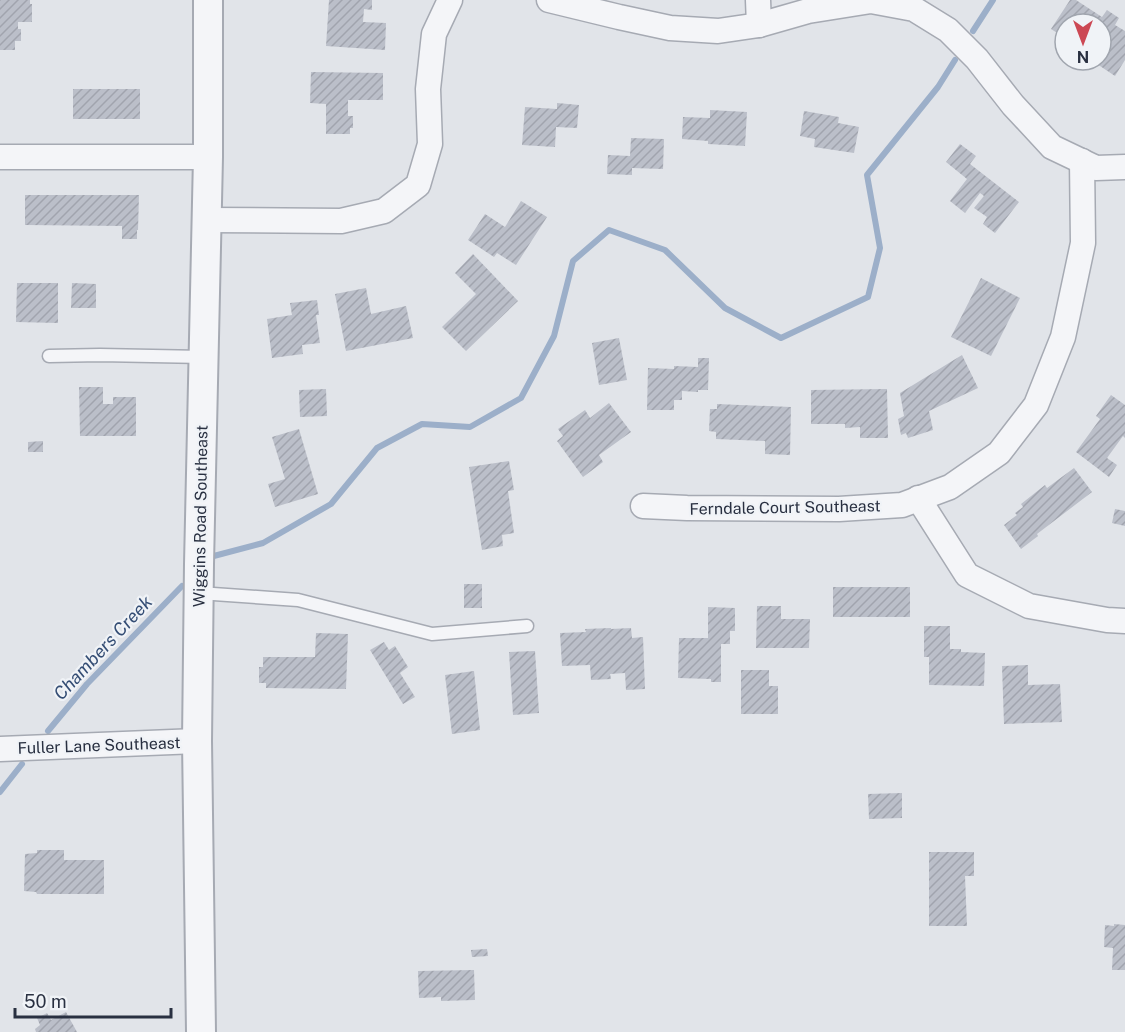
<svg xmlns="http://www.w3.org/2000/svg" width="1125" height="1032" font-family="'Public Sans',sans-serif">
  <style>
    .lines { fill: none; stroke-linecap: round; stroke-linejoin: round }
    .stream { stroke: #9cafc9; stroke-width: 6 }
    .building { fill: url(#building-hatch) }
    .service-casing { stroke: #a6aab3; stroke-width: 15 }
    .minor-casing { stroke: #a6aab3; stroke-width: 27 }
    .tertiary-casing { stroke: #a6aab3; stroke-width: 32 }
    .service { stroke: #f4f5f8; stroke-width: 12 }
    .minor { stroke: #f4f5f8; stroke-width: 24 }
    .tertiary { stroke: #f4f5f8; stroke-width: 28 }
    .labels { text-anchor: middle; stroke-width: 4.5; stroke-linejoin: round; paint-order: stroke }
    .street-label { font-size: 16px; fill: #293041; stroke: #f0f3f7 }
    .water-label { font-size: 18px; font-style: italic; fill: #344d74; stroke: #f0f3f7 }
  </style>
  <defs>
    <pattern id="building-hatch" width="6" height="6" patternUnits="userSpaceOnUse" patternTransform="scale(1.5)"><rect width="6" height="6" fill="#bbbfc9"/><path d="M-1 1l2-2M0 6l6-6M5 7l2-2" fill="none" stroke="#a1a4ae"/></pattern>
  </defs>
  <rect width="100%" height="100%" fill="#e1e4e9"/>
  <g class="lines">
    <g class="stream">
      <polyline points="973,31 993,0"/>
      <polyline points="210,557 263,543 331,504 377,448 422,424 470,427 521,398 554,336 573,261 609,230 665,250 725,308 781,338 868,297 880,248 867,175 938,87 955,60"/>
      <polyline points="48,731 87,684 182,586"/>
      <polyline points="0,792 22,764"/>
    </g>
  </g>
  <g class="building">
    <polygon points="0,0 30,0 30,4 32,4 32,22 18,22 18,29 21,29 21,41 15,41 15,50 0,50"/>
    <polygon points="329,0 372,0 372,10 364,9 363,22 386,23 385,50 326,46"/>
    <polygon points="1070,0 1076,0 1102,17 1107,10 1119,18 1115,25 1125,31 1125,60 1115,76 1091,60 1101,60 1101,24 1065,24 1065,38 1051,29"/>
    <polygon points="311,72 383,73 383,100 348,100 348,116 353,116 353,128 350,128 350,134 326,134 326,104 310,103"/>
    <rect x="73" y="89" width="67" height="30"/>
    <polygon points="557,103 579,105 577,128 556,127 555,147 522,145 525,107 557,109"/>
    <polygon points="710,110 747,112 745,146 708,144 708,141 682,139 683,117 710,118"/>
    <polygon points="804,111 839,117 838,123 859,127 854,153 814,147 815,139 800,136"/>
    <polygon points="631,138 664,139 663,169 632,168 632,175 607,174 608,155 630,156"/>
    <polygon points="960,144 976,156 970,164 1019,202 995,233 983,224 987,217 974,208 984,196 980,193 965,213 950,201 967,179 946,162"/>
    <polygon points="25,195 139,195 138,230 137,230 137,239 122,239 122,226 25,225"/>
    <polygon points="521,201 547,217 516,265 497,253 494,257 468,240 485,214 505,227"/>
    <polygon points="473,254 518,301 466,351 442,327 476,294 455,273"/>
    <polygon points="981,278 1020,298 991,356 951,337"/>
    <polygon points="17,283 58,283 58,323 16,322"/>
    <polygon points="72,283 96,284 96,308 71,308"/>
    <polygon points="366,288 371,314 406,306 413,338 346,351 335,294"/>
    <polygon points="317,300 319,315 316,315 320,343 302,345 303,354 272,358 267,319 292,315 290,303"/>
    <polygon points="619,338 627,380 599,385 592,343"/>
    <polygon points="962,355 978,388 929,411 933,430 908,438 906,433 901,435 898,419 904,416 900,393"/>
    <polygon points="698,358 709,358 708,390 698,390 698,392 682,391 682,400 674,400 674,410 647,410 648,368 674,369 674,366 698,367"/>
    <polygon points="79,387 103,387 103,404 113,404 113,397 136,397 136,436 80,436"/>
    <polygon points="326,389 327,416 300,417 299,390"/>
    <polygon points="887,389 888,438 860,438 860,427 845,428 845,424 811,424 811,390"/>
    <polygon points="1111,395 1125,405 1125,438 1123,436 1107,458 1117,465 1109,477 1076,452 1100,419 1096,416"/>
    <polygon points="609,403 631,432 599,455 603,462 583,477 557,441 563,436 558,429 585,410 590,418"/>
    <polygon points="717,404 791,407 790,455 765,454 765,441 716,439 716,432 709,431 710,409 717,409"/>
    <polygon points="299,429 318,494 275,507 268,484 285,479 272,437"/>
    <polygon points="43,441 43,452 28,452 28,442"/>
    <polygon points="509,461 514,490 508,491 514,533 502,535 503,546 482,550 469,467"/>
    <polygon points="1074,468 1092,492 1037,534 1038,536 1021,549 1004,525 1017,515 1015,513 1023,507 1021,504 1045,485 1047,488"/>
    <polygon points="1115,509 1125,511 1125,526 1112,523"/>
    <rect x="464" y="584" width="18" height="24"/>
    <rect x="833" y="587" width="77" height="30"/>
    <polygon points="757,606 781,606 781,619 810,619 809,648 756,648"/>
    <polygon points="708,607 735,608 735,631 730,631 730,644 721,644 721,682 711,682 711,679 678,678 679,638 708,638"/>
    <polygon points="924,626 950,626 950,649 961,649 961,652 985,653 984,686 929,685 929,657 924,657"/>
    <polygon points="611,628 611,629 631,628 632,638 643,637 645,689 626,690 625,673 610,674 611,679 591,680 590,665 562,666 560,633 586,632 585,629"/>
    <polygon points="316,633 348,634 346,689 266,688 266,683 259,683 259,667 263,667 263,657 315,657"/>
    <polygon points="384,642 389,650 395,646 408,667 400,673 415,697 403,704 370,650"/>
    <polygon points="535,651 539,713 513,715 509,652"/>
    <polygon points="1028,665 1028,685 1060,684 1062,722 1004,724 1002,666"/>
    <polygon points="741,670 769,670 769,686 778,686 778,714 741,714"/>
    <polygon points="474,671 480,730 452,734 445,675"/>
    <polygon points="902,793 902,818 869,819 868,794"/>
    <polygon points="37,850 64,850 64,860 104,860 104,894 37,894 36,892 24,891 25,854 37,853"/>
    <polygon points="929,852 974,852 974,876 965,876 967,926 929,926"/>
    <polygon points="1114,924 1125,925 1125,970 1112,970 1113,948 1104,947 1105,925 1114,926"/>
    <polygon points="487,949 488,956 472,957 471,950"/>
    <polygon points="474,970 475,1000 441,1001 441,997 419,998 418,971"/>
    <polygon points="66,1012 77,1032 36,1032 35,1029 40,1025 37,1018 47,1013 51,1020"/>
  </g>
  <g class="lines">
    <g class="service-casing">
      <g id="service">
        <polyline points="49,356 100,355 204,357"/>
        <polyline points="199,593 298,600 432,634 527,626"/>
      </g>
    </g>
    <g class="minor-casing">
      <g id="minor">
        <polyline points="549,0 619,17 670,28 718,31 759,25 808,11 871,1 914,9 948,30 977,59 1013,105 1052,147 1096,168 1125,167"/>
        <polyline points="758,0 759,25"/>
        <polyline points="0,157 208,157"/>
        <polyline points="207,220 341,221 384,211 418,185 430,144 428,89 434,34 450,0"/>
        <polyline points="918,498 967,575 1029,606 1107,620 1125,621"/>
        <polyline points="643,506 687,508 839,509 902,505 950,487 999,453 1036,405 1063,337 1083,243 1082,161"/>
        <polyline points="0,749 197,741"/>
      </g>
    </g>
    <g class="tertiary-casing">
      <polyline id="tertiary" points="201,1032 197,741 199,564 208,157 208,0"/>
    </g>
    <use href="#service" class="service"/>
    <use href="#minor" class="minor"/>
    <use href="#tertiary" class="tertiary"/>
  </g>
  <g class="labels">
    <g class="street-label">
      <text transform="translate(785 507) rotate(-1)" y="6">Ferndale Court Southeast</text>
      <text transform="translate(200 516) rotate(-89)" y="6">Wiggins Road Southeast</text>
      <text transform="translate(99 745) rotate(-2)" y="6">Fuller Lane Southeast</text>
    </g>
    <g class="water-label">
      <text transform="translate(103 648) rotate(-47)" y="6">Chambers Creek</text>
    </g>
  </g>
  <g transform="translate(1083 42) rotate(180)"><circle r="28" fill="#f0f3f7" stroke="#a0a5ae" stroke-width="1.5"/>
  <path d="M0-4.5L10 22L0 15L-10 22Z" fill="#cc4854"/>
  <text y="-9" font-size="16" font-weight="bold" text-anchor="middle" fill="#293041">N</text>
  </g>
  <path d="M15 1008v9h156v-9" fill="none" stroke="#293041" stroke-width="3"/>
  <text x="24" y="1008" font-size="18" fill="#293041" stroke="#f0f3f7" stroke-width="4.5" paint-order="stroke">50 m</text>
</svg>
